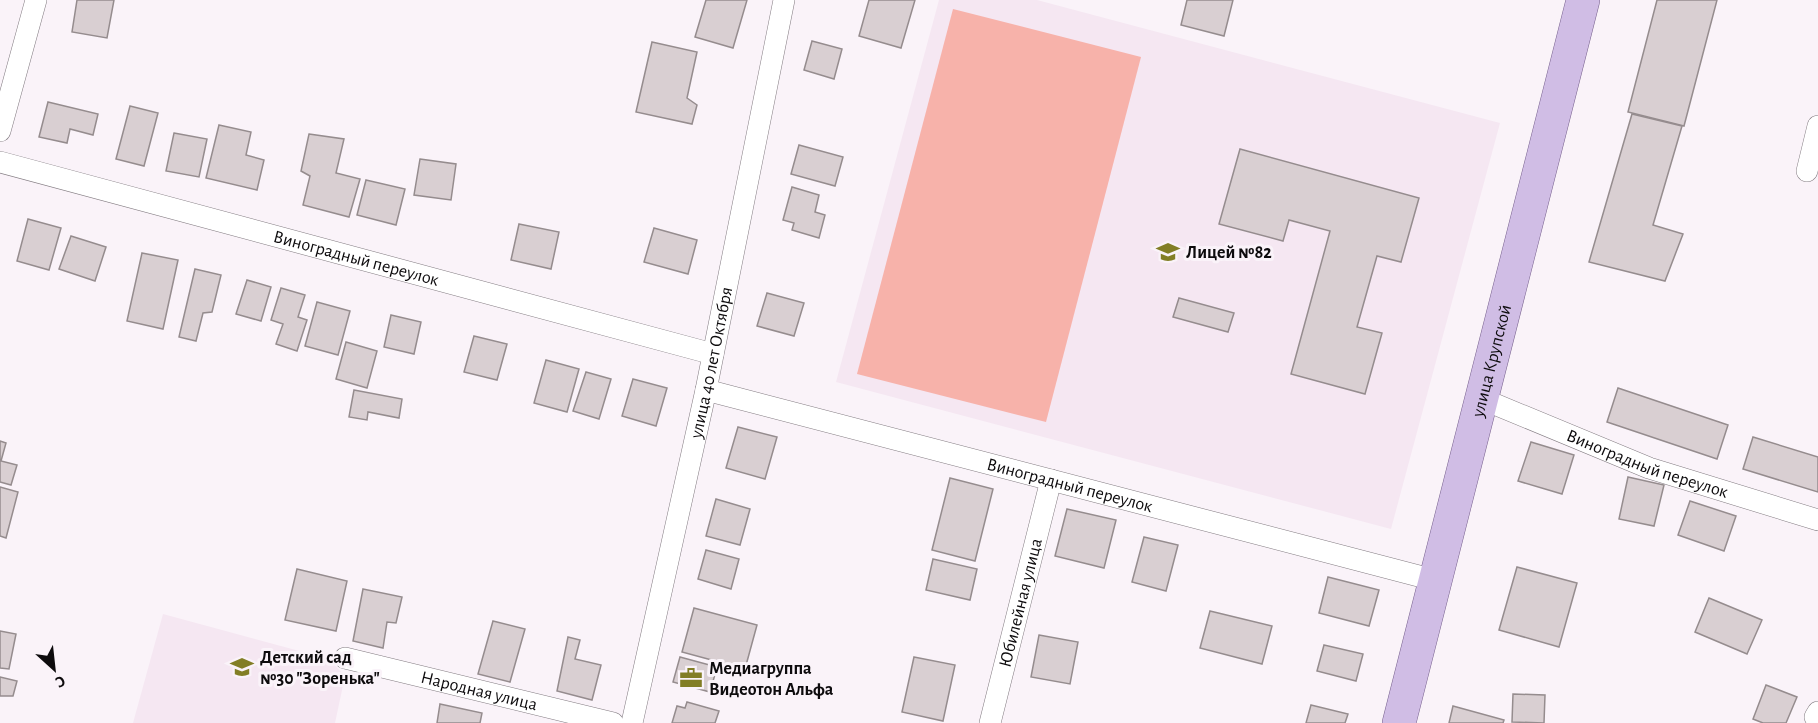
<svg xmlns="http://www.w3.org/2000/svg" width="1818" height="723" font-family="'Alegreya Sans',sans-serif">
  <style>
    .built { fill: #f5e7f2 }
    .green { fill: #f7b2aa }
    .building { fill: #d9cfd2; stroke: #958c8e; stroke-width: 1.5 }
    .lines { fill: none; stroke-linecap: round; stroke-linejoin: round }
    .minor-casing { stroke: #837c82; stroke-width: 22 }
    .primary-casing { stroke: #78628e; stroke-width: 34 }
    .minor { stroke: #fff; stroke-width: 21 }
    .primary { stroke: #d0bde5; stroke-width: 33 }
    .labels { text-anchor: middle; stroke-width: 6; stroke-linejoin: round; paint-order: stroke }
    .poi-label { font-size: 18px; font-weight: bold; fill: #0d0b0d; stroke: #faf3f9; text-anchor: start }
    .street-label { font-size: 18px; fill: #0d0b0d; stroke: #faf3f9 }
  </style>
  <rect width="100%" height="100%" fill="#faf3f9"/>
  <g class="built">
    <polygon points="939,0 1037,0 1500,123 1391,529 836,382"/>
    <polygon points="163,614 329,659 345,676 335,723 133,723"/>
  </g>
  <polygon class="green" points="953,9 1141,57 1046,422 857,374"/>
  <g class="building">
    <polygon points="77,0 114,0 107,38 72,32"/>
    <polygon points="706,0 747,0 733,48 695,37"/>
    <polygon points="869,0 915,0 901,48 859,36"/>
    <polygon points="1187,0 1233,0 1224,36 1181,25"/>
    <polygon points="1657,0 1717,0 1684,126 1628,112"/>
    <polygon points="812,41 842,49 834,79 804,70"/>
    <polygon points="652,42 697,52 687,98 697,105 692,124 636,112"/>
    <polygon points="48,102 98,114 93,135 70,129 67,143 39,137"/>
    <polygon points="130,106 158,113 144,166 116,159"/>
    <polygon points="1632,114 1682,126 1653,225 1683,234 1665,281 1589,262"/>
    <polygon points="219,125 251,132 246,155 264,160 257,190 206,178"/>
    <polygon points="174,133 207,139 199,177 166,171"/>
    <polygon points="309,134 344,139 336,173 360,179 349,217 303,205 310,176 301,171"/>
    <polygon points="799,145 843,157 835,186 791,174"/>
    <polygon points="1240,149 1419,198 1401,262 1377,256 1357,327 1382,333 1365,394 1291,374 1330,231 1289,220 1283,241 1219,224"/>
    <polygon points="420,159 456,164 451,200 414,195"/>
    <polygon points="366,180 405,189 396,225 357,215"/>
    <polygon points="792,187 819,195 815,212 825,215 819,238 792,230 794,223 783,220"/>
    <polygon points="28,219 61,228 49,270 17,261"/>
    <polygon points="519,224 559,232 551,269 511,260"/>
    <polygon points="654,228 697,240 688,274 644,262"/>
    <polygon points="71,236 106,247 95,281 59,269"/>
    <polygon points="142,253 178,260 163,329 127,321"/>
    <polygon points="195,269 221,275 212,312 203,313 196,341 179,337"/>
    <polygon points="247,280 271,287 261,321 236,314"/>
    <polygon points="281,288 305,295 298,317 307,320 297,351 276,344 283,324 271,320"/>
    <polygon points="767,293 804,303 794,336 757,326"/>
    <polygon points="1179,298 1234,313 1228,332 1173,317"/>
    <polygon points="317,302 350,311 338,355 305,346"/>
    <polygon points="391,315 421,322 414,354 384,347"/>
    <polygon points="474,336 507,344 497,380 464,372"/>
    <polygon points="346,342 377,351 367,388 336,379"/>
    <polygon points="546,360 579,369 567,412 534,403"/>
    <polygon points="586,372 611,379 599,419 573,411"/>
    <polygon points="633,379 667,388 656,426 622,416"/>
    <polygon points="1618,388 1728,425 1717,459 1607,422"/>
    <polygon points="354,390 402,399 399,418 368,412 367,420 349,417"/>
    <polygon points="738,427 777,437 765,479 726,468"/>
    <polygon points="1753,437 1818,457 1818,492 1743,469"/>
    <polygon points="0,441 6,443 1,461 17,465 11,485 0,482"/>
    <polygon points="1531,442 1574,455 1562,494 1518,481"/>
    <polygon points="1628,477 1664,485 1654,526 1619,519"/>
    <polygon points="950,478 993,489 975,561 932,550"/>
    <polygon points="0,487 18,492 6,538 0,536"/>
    <polygon points="716,499 750,509 740,545 706,536"/>
    <polygon points="1690,501 1736,516 1724,551 1678,535"/>
    <polygon points="1067,509 1116,520 1104,568 1055,556"/>
    <polygon points="1144,537 1178,545 1166,591 1132,582"/>
    <polygon points="706,550 739,559 731,589 698,579"/>
    <polygon points="933,559 977,569 970,600 926,590"/>
    <polygon points="1517,567 1577,583 1559,647 1499,630"/>
    <polygon points="297,569 347,581 336,631 285,620"/>
    <polygon points="1328,577 1379,590 1369,626 1319,613"/>
    <polygon points="363,589 402,597 396,623 387,622 383,648 353,641"/>
    <polygon points="1709,598 1762,620 1747,654 1695,632"/>
    <polygon points="694,608 757,625 745,669 682,652"/>
    <polygon points="1210,611 1272,626 1262,664 1200,648"/>
    <polygon points="493,621 525,629 510,682 478,674"/>
    <polygon points="0,631 16,634 9,669 0,668"/>
    <polygon points="1039,635 1078,642 1070,684 1031,677"/>
    <polygon points="568,637 580,640 575,659 601,665 592,700 557,691"/>
    <polygon points="1324,645 1363,654 1356,681 1317,671"/>
    <polygon points="680,657 717,667 710,692 673,682"/>
    <polygon points="914,657 955,665 943,721 902,712"/>
    <polygon points="0,677 17,681 13,696 0,696"/>
    <polygon points="1766,685 1797,697 1786,723 1763,723 1753,719"/>
    <polygon points="1513,694 1545,695 1544,723 1512,722"/>
    <polygon points="687,702 719,711 715,723 672,723 677,706 685,708"/>
    <polygon points="440,704 482,713 480,723 437,723"/>
    <polygon points="1311,705 1348,714 1345,723 1306,723"/>
    <polygon points="1453,706 1504,720 1503,723 1449,723"/>
  </g>
  <g class="lines">
    <g class="minor-casing">
      <g id="minor">
        <polyline points="0,131 36,0"/>
        <path id="s1" d="M 0,162 L 713,354"/>
        <polyline points="1807,171 1818,126"/>
        <path id="s2" d="M 706,390 L 1434,580"/>
        <path id="s3" d="M 1480,398 L 1649,468 L 1818,520"/>
        <path id="s4" d="M 345,658 L 613,723"/>
        <polyline points="1815,717 1818,712"/>
        <path id="s5" d="M 632,723 L 706,390 L 784,0"/>
        <path id="s6" d="M 990,723 L 1051,480"/>
      </g>
    </g>
    <g class="primary-casing">
      <g id="primary">
        <path id="s7" d="M 1399,723 L 1583,0"/>
      </g>
    </g>
    <use href="#minor" class="minor"/>
    <use href="#primary" class="primary"/>
  </g>
  <defs>
    <g id="school-bare" transform="scale(1.8)"><path d="M0-5L7-2L0 1L-7-2ZM-4 1L0 2.5L4 1V4Q0 6-4 4Z" fill="#827e25" stroke="#faf3f9" stroke-width="2.5" paint-order="stroke"/></g>
    <g id="office-bare" transform="scale(1.8)"><path d="M-6-3h4V-5.5h4V-3h4V5H-6ZM-1-4.5V-3h2v-1.5ZM-6 0V1H6V0Z" fill="#827e25" stroke="#faf3f9" stroke-width="2.5" paint-order="stroke"/></g>
  </defs>
  <g fill-rule="evenodd">
    <use href="#school-bare" x="1168" y="252"/>
    <use href="#school-bare" x="242" y="667"/>
    <use href="#office-bare" x="691" y="678"/>
  </g>
  <g class="labels">
    <g class="poi-label">
      <text x="1186" y="258">Лицей №82</text>
      <text x="260" y="663">Детский сад<tspan x="260" dy="21">№30 "Зоренька"</tspan></text>
      <text x="709" y="674">Медиагруппа<tspan x="709" dy="21">Видеотон Альфа</tspan></text>
    </g>
    <g class="street-label">
      <text dy="6" stroke="none"><textPath href="#s1" startOffset="369">Виноградный переулок</textPath></text>
      <text dy="6" stroke="none"><textPath href="#s7" startOffset="374">улица Крупской</textPath></text>
      <text dy="6" stroke="none"><textPath href="#s5" startOffset="369">улица 40 лет Октября</textPath></text>
      <text dy="6" stroke="none"><textPath href="#s3" startOffset="180">Виноградный переулок</textPath></text>
      <text dy="6" stroke="none"><textPath href="#s2" startOffset="376">Виноградный переулок</textPath></text>
      <text dy="6" stroke="none"><textPath href="#s6" startOffset="124">Юбилейная улица</textPath></text>
      <text dy="6" stroke="none"><textPath href="#s4" startOffset="138">Народная улица</textPath></text>
    </g>
  </g>
  <g transform="translate(54 669) rotate(153)" stroke="#faf3f9" stroke-width="4.5" paint-order="stroke">
  <path d="M0-4.5L10 22L0 15L-10 22Z" fill="#0d0b0d"/>
  <text y="-9" font-size="16" font-weight="bold" text-anchor="middle" fill="#0d0b0d">С</text>
  </g>
</svg>
